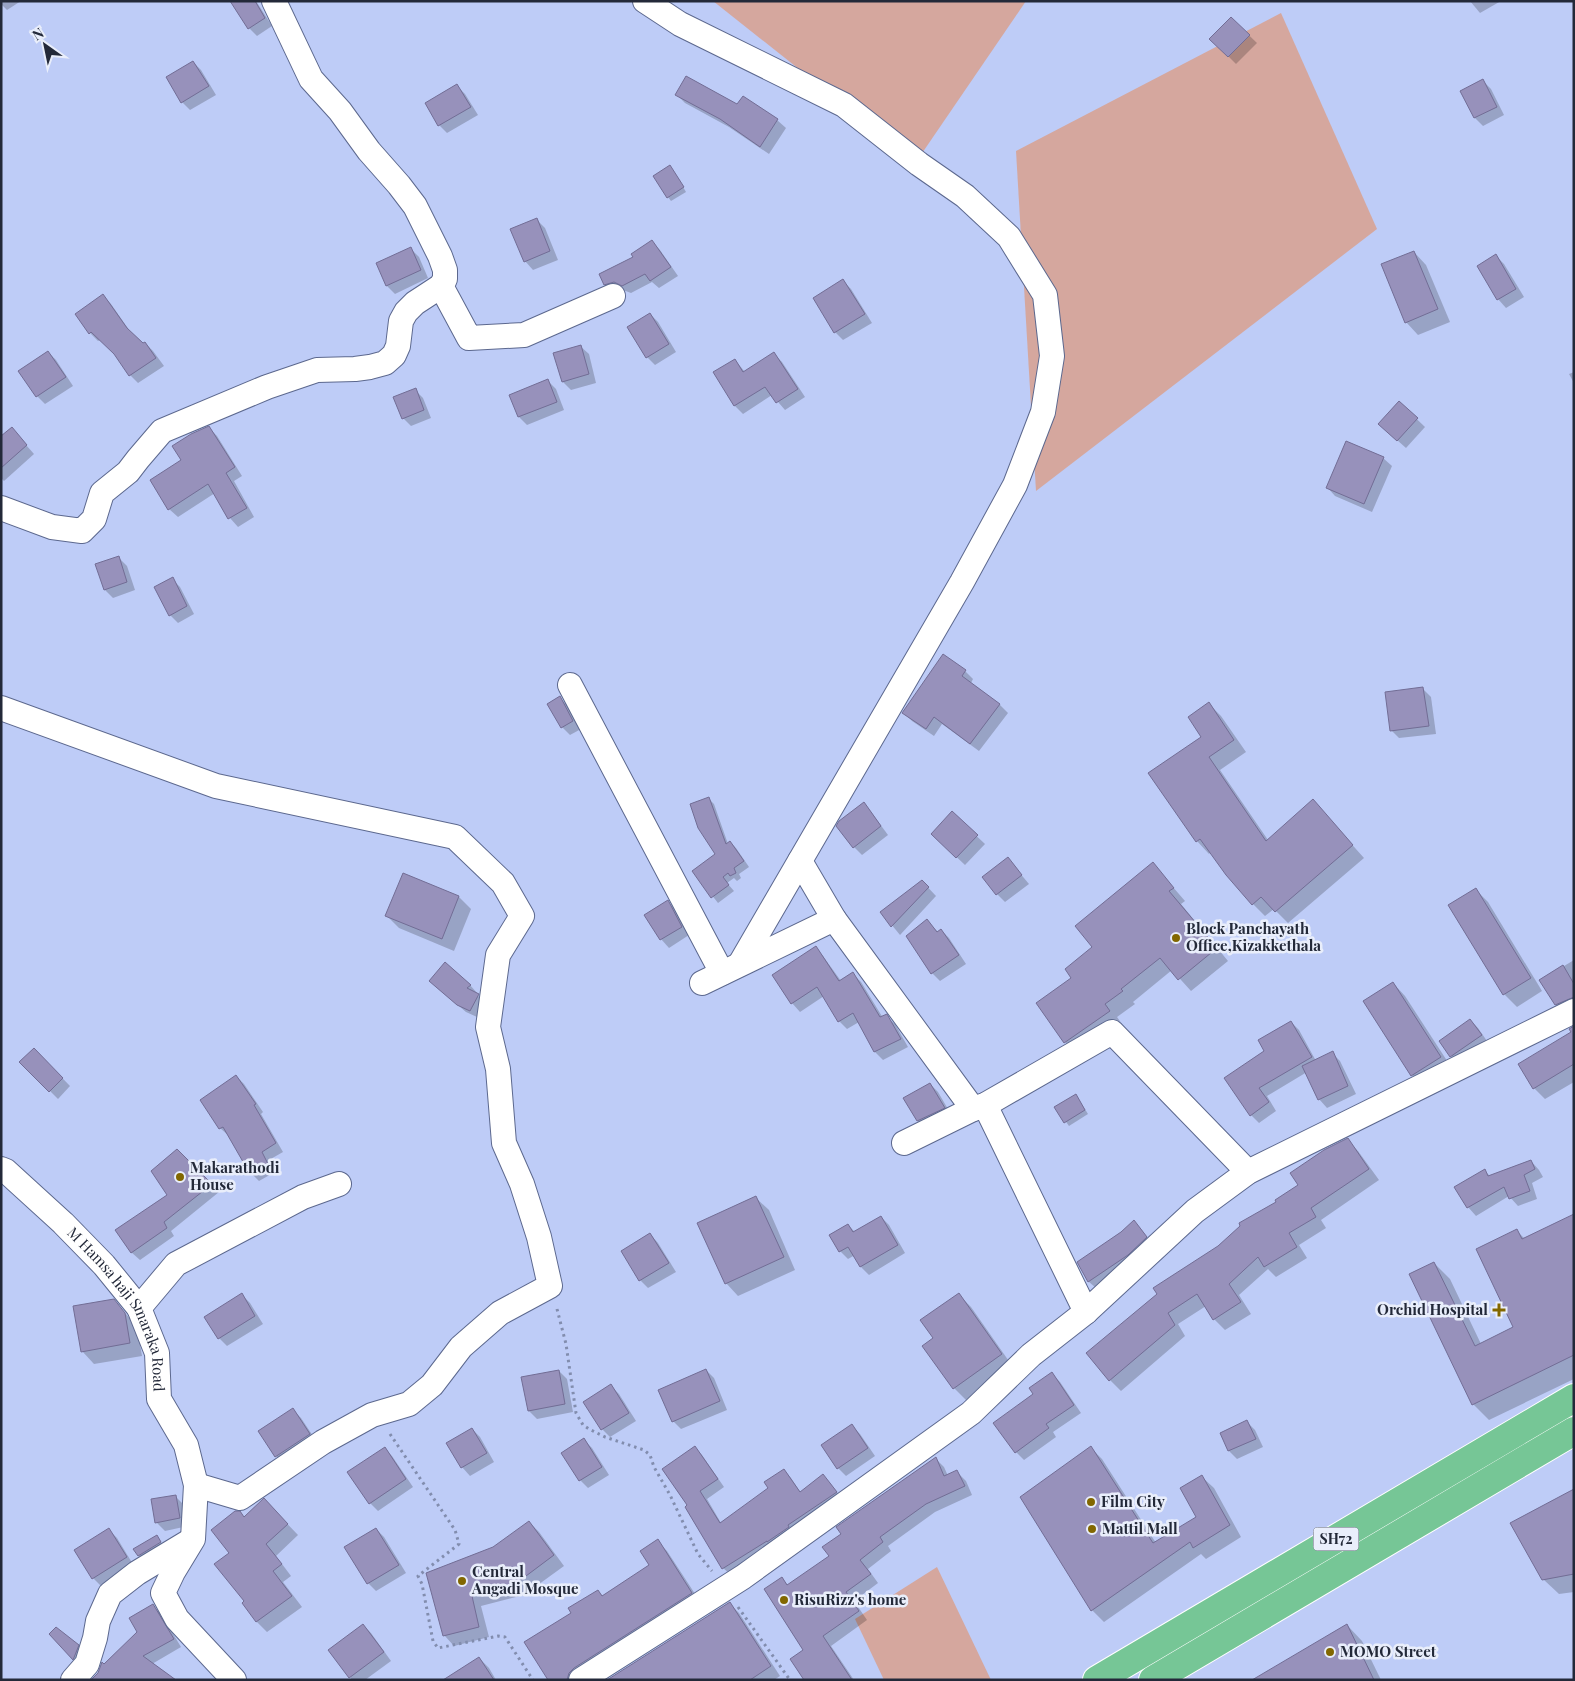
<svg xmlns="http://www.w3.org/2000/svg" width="1575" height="1681" font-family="'Playfair Display',serif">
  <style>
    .green { fill: #d5a79e }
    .shadow { fill: #0003 }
    .building { fill: #9791bb; stroke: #726d95 }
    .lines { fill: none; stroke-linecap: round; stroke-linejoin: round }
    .minor-casing { stroke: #5c688e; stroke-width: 26 }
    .major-casing { stroke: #fff; stroke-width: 30 }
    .path { stroke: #828dae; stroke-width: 3; stroke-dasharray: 2.5 4; stroke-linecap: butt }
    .minor { stroke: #fff; stroke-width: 24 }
    .major { stroke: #76c696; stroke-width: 28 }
    .poi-dot { fill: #826700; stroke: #e9eefb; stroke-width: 2 }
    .labels { text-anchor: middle; stroke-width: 5; stroke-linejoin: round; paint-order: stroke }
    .shield { fill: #e9eefb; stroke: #5e6473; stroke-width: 1 }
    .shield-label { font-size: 14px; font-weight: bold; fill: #232939 }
    .poi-label { font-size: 15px; font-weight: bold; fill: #232939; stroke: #e9eefb; text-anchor: start }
    .street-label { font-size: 15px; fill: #232939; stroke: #e9eefb }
  </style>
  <rect width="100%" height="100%" fill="#beccf7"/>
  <g class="green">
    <polygon points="713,1 1026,1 916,162"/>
    <polygon points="1281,13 1377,229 1036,491 1016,151"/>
    <polygon points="937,1567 991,1680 884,1680 855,1619"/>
  </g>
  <g class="shadow">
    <polygon points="1,1 21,1 7,10 1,4"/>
    <polygon points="239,1 256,1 272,26 257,36 249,28"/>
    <polygon points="1470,1 1501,1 1480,13"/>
    <polygon points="1231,18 1257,43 1236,64 1211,39"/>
    <polygon points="193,62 201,70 216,95 190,110 182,102 167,78"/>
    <polygon points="1483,81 1491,89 1504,115 1483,126 1475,118 1462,91"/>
    <polygon points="457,86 465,94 478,115 447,133 439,125"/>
    <polygon points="677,95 738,105 743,97 777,120 786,128 769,154 729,127 685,103"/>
    <polygon points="673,170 686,192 671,201 668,197"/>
    <polygon points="537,220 545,228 558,260 533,270 525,261"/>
    <polygon points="652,242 660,250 678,276 659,288 652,282 631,293 623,290 613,292 605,284"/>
    <polygon points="411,249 419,257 428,278 395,294 387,286 377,264"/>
    <polygon points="1414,252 1426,265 1450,322 1418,335 1406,322"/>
    <polygon points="1496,256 1504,264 1524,297 1506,308 1498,299 1478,267"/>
    <polygon points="843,281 851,289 872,323 843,340 835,332"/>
    <polygon points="103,296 111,304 134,337 142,345 145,343 153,351 164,366 138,383 130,375 116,355 100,340 98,341 90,333"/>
    <polygon points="650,314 658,322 676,352 655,365 647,357"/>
    <polygon points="580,346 589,354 596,383 571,390 563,382 555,353"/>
    <polygon points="48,352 56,360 73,386 45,404 37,396"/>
    <polygon points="774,354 782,362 805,397 785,410 772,395 743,414 735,406 715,373 735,360 745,372"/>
    <polygon points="1574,372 1574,383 1569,374"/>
    <polygon points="548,381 556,389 564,410 527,425 519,417"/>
    <polygon points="415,390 423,398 431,418 411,426 403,418"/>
    <polygon points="1399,402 1425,427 1406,448 1388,432"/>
    <polygon points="209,428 217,436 242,476 234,481 254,517 238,527 230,518 215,493 178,517 169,509 183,460"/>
    <polygon points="19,437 34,454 4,481 1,478 1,438"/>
    <polygon points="1346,443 1383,458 1392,466 1372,512 1335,496 1327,487"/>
    <polygon points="119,558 127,566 135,590 113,598 105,590 97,565"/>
    <polygon points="172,579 180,587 194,614 178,623 170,615"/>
    <polygon points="943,656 965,671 973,679 971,683 1000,705 1008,713 979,751 942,724 934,736 912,721 904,713"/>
    <polygon points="1423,689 1431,697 1436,734 1399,738 1391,730"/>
    <polygon points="560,698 568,706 581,729 570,735 562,727"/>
    <polygon points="1209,704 1221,716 1246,752 1220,770 1268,840 1313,801 1364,858 1288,923 1274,909 1265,916 1253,904 1211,852 1209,854 1197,841 1203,737"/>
    <polygon points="708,798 714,804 728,844 730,842 736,848 749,867 739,874 741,878 737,881 734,878 727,883 734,891 718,903 693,871 717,854"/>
    <polygon points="863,804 871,812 888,835 862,855 854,847"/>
    <polygon points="952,813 985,844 965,865 932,834"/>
    <polygon points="1008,859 1029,884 1005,902 997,894"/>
    <polygon points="1153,864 1185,901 1181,904 1228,961 1191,991 1172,970 1133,1002 1135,1004 1117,1017 1122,1024 1078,1055 1065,1042 1038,1003 1073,978"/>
    <polygon points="404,874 459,897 471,909 454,951 399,928 387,916"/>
    <polygon points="922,881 936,896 900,935 882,913"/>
    <polygon points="1476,890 1488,902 1542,991 1517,1007 1504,994 1450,906"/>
    <polygon points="668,902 676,910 689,935 669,948 661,939"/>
    <polygon points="927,921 938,932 941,930 949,938 966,964 940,981 932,973 908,936"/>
    <polygon points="815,948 823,956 841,981 853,974 861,982 883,1018 886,1016 895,1024 908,1047 883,1060 875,1052 859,1022 847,1029 839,1021 824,996 800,1012 792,1003 774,976"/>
    <polygon points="1574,960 1574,1012 1567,1015 1556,1004 1541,980"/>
    <polygon points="1393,983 1405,996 1453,1070 1425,1088 1412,1075 1365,1001"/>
    <polygon points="470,985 477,993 476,994 485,1002 477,1017 466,1012 438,988"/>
    <polygon points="1470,1020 1478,1028 1489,1044 1459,1064 1451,1056"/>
    <polygon points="1291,1022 1299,1030 1316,1061 1332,1053 1340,1061 1356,1094 1327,1108 1319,1099 1307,1072 1267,1096 1276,1111 1259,1123 1251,1115 1266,1051"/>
    <polygon points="1574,1028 1574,1082 1545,1099 1534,1088 1572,1032"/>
    <polygon points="34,1049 70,1086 58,1099 21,1062"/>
    <polygon points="236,1076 244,1084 263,1112 261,1114 283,1152 269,1160 275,1172 259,1181 251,1173 229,1136 220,1128"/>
    <polygon points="930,1084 938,1092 952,1116 926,1129 918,1121"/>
    <polygon points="1076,1095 1088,1114 1069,1126 1056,1108"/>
    <polygon points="1347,1140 1358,1151 1379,1180 1321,1220 1326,1228 1299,1245 1307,1258 1276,1277 1268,1269 1239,1295 1251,1314 1225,1330 1214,1319 1206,1306 1178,1324 1185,1336 1121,1391 1110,1380 1219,1247 1300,1185"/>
    <polygon points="177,1151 219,1192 171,1231 174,1236 140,1260 131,1252 168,1195"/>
    <polygon points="1531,1161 1539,1170 1543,1177 1532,1183 1537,1199 1518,1206 1509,1196 1476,1216 1468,1207 1485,1171 1490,1176"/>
    <polygon points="756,1198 769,1210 795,1270 738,1296 726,1283"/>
    <polygon points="1574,1215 1574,1379 1489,1420 1473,1404 1434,1263 1450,1279 1481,1344 1515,1328 1516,1230 1525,1239"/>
    <polygon points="881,1217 889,1225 905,1253 869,1275 861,1267 855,1255 848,1259 840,1251 848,1225 855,1232"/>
    <polygon points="1141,1229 1152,1245 1096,1288 1089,1282 1079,1262"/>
    <polygon points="650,1234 658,1243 676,1272 648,1288 640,1280"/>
    <polygon points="242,1295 250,1303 263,1324 227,1346 219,1338"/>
    <polygon points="959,1295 971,1307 1013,1367 966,1400 954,1388 934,1339"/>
    <polygon points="114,1301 137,1326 142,1356 94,1364 82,1351"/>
    <polygon points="706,1370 714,1378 727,1410 681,1429 673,1421"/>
    <polygon points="559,1371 567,1379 573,1412 537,1419 529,1411"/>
    <polygon points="1052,1374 1060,1382 1081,1413 1053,1432 1056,1437 1024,1460 1016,1452 1035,1394"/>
    <polygon points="611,1386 619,1394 636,1421 610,1437 602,1429"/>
    <polygon points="293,1410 301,1418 317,1442 284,1464 276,1456"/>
    <polygon points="1247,1422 1255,1430 1263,1447 1237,1459 1229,1451 1221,1433"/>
    <polygon points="852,1426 860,1434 875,1456 846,1476 838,1468 823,1446"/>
    <polygon points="472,1429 480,1437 494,1462 470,1476 462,1467"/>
    <polygon points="584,1440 592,1448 609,1475 588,1488 580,1480"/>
    <polygon points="384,1448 392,1456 413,1487 378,1511 370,1503 349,1473"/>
    <polygon points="695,1448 702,1455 724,1487 707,1499 721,1523 770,1488 784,1470 791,1478 801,1493 830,1483 843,1500 731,1575 723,1568 689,1506"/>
    <polygon points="1091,1448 1102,1459 1156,1543 1198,1517 1202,1477 1214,1488 1241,1537 1206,1559 1201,1554 1104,1622 1092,1610"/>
    <polygon points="935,1458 944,1467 948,1476 957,1472 966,1481 972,1495 935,1512 888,1546 891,1551 868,1569 878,1583 854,1601 867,1620 831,1646 854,1680 805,1680 805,1650 782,1579 789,1586 831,1556 843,1534 838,1527"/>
    <polygon points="1574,1490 1574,1592 1559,1594 1543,1579"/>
    <polygon points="175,1496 183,1504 188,1526 165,1531 156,1522"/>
    <polygon points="275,1511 298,1535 276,1556 291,1576 283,1582 302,1607 267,1632 256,1621 246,1602 230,1553 245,1518"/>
    <polygon points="529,1522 539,1532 564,1566 524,1595 481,1606 489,1637 454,1646 444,1635 494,1548"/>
    <polygon points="376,1529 384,1537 406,1573 376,1591 368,1583 346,1547"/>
    <polygon points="109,1530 117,1538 134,1566 101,1586 93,1578"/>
    <polygon points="156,1536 164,1546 142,1559 135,1550"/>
    <polygon points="657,1541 667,1551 701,1603 582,1680 549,1680 573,1614 598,1591 603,1596 651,1565"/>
    <polygon points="729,1603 739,1613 780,1676 774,1680 609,1680"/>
    <polygon points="153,1606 161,1614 181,1647 152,1664 104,1665 139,1632"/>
    <polygon points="363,1625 371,1633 391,1661 365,1680 352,1680 350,1677"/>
    <polygon points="1347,1625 1362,1641 1381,1680 1255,1680"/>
    <polygon points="51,1634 78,1646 82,1649 77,1662"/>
    <polygon points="479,1658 489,1668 496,1680 453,1680"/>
  </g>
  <g class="building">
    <polygon points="230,1 255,1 265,18 248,29"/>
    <polygon points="1231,17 1250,35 1228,57 1209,39"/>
    <polygon points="193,61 209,86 181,103 166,77"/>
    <polygon points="686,76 737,104 743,96 778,119 760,147 720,119 675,95"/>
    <polygon points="1483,79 1497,107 1474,118 1460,91"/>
    <polygon points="457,84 471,107 438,126 425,103"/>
    <polygon points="670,165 684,187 667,198 653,176"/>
    <polygon points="537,218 550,251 524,262 510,229"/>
    <polygon points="652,240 671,267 650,281 645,274 622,286 614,282 604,285 599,274 633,257 631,254"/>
    <polygon points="411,247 421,270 386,286 376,263"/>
    <polygon points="1414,251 1438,309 1405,323 1381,264"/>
    <polygon points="1496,254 1516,289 1497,300 1477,266"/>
    <polygon points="843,279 865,314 834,333 813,298"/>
    <polygon points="103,294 127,328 143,343 145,342 156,358 129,376 114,354 91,332 89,334 75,314"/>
    <polygon points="650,313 669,344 646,358 627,327"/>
    <polygon points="581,345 589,374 562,382 553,353"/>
    <polygon points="48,351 66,377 36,397 18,371"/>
    <polygon points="774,352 798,389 776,403 765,387 734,406 713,372 735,359 743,372"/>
    <polygon points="548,379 557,402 518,417 509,395"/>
    <polygon points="416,388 424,410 402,419 393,397"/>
    <polygon points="1399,401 1418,418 1397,441 1378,424"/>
    <polygon points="209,426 235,467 226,473 247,508 228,519 208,484 168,510 150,480 181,460 172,446 191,434"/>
    <polygon points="12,427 27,445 1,468 1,436"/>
    <polygon points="1346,441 1384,457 1364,504 1326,488"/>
    <polygon points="119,556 127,582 104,590 95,564"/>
    <polygon points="173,577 187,606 169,616 154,587"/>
    <polygon points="943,654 966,670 962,676 1000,704 970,744 934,717 926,729 902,713"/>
    <polygon points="1423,687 1429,726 1390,731 1385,692"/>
    <polygon points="560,696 573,721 561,728 547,704"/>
    <polygon points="1209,702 1234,740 1209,757 1266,841 1313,799 1353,845 1275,912 1261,897 1252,905 1226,875 1200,839 1196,842 1148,773 1201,737 1188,717"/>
    <polygon points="709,797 726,844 730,841 744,861 734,868 736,873 730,876 728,873 723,877 729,885 711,898 692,871 715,854 698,828 690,804"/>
    <polygon points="864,802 881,826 853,848 836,826 839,821"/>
    <polygon points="952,811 978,835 956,858 931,834"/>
    <polygon points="1008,857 1022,875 996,895 982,877"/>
    <polygon points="1153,862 1174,888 1169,891 1217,948 1178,980 1160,958 1121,989 1123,991 1105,1004 1110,1011 1064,1043 1036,1003 1071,978 1065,969 1092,947 1075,926"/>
    <polygon points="403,873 459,896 442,939 385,916"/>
    <polygon points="922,880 929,887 891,927 880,912"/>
    <polygon points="1476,888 1531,978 1503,995 1448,905"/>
    <polygon points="668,900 682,927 660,940 644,915"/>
    <polygon points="927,919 937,932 941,929 959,955 931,974 906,936"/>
    <polygon points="816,946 839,981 853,972 880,1017 887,1014 901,1039 874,1052 853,1013 838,1022 817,987 791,1004 772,975"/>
    <polygon points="445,962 471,985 467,988 479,994 470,1011 457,1005 429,981"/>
    <polygon points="1563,965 1574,984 1574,997 1555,1005 1539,980"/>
    <polygon points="1393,982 1441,1057 1411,1076 1363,1001"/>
    <polygon points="1470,1019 1482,1035 1450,1057 1439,1041"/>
    <polygon points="1291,1021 1312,1057 1259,1088 1269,1102 1250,1116 1224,1078 1264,1051 1258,1040"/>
    <polygon points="1574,1026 1574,1064 1533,1089 1518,1064 1571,1032 1569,1029"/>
    <polygon points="34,1048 63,1078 49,1092 19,1062"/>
    <polygon points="1333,1051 1348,1086 1318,1100 1302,1066"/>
    <polygon points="236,1075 256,1104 254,1105 276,1143 262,1152 268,1164 250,1174 223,1127 219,1129 200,1100"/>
    <polygon points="930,1083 945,1108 917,1121 903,1098"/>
    <polygon points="1076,1094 1085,1110 1064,1123 1054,1107"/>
    <polygon points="1348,1138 1369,1169 1311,1208 1316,1217 1289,1233 1297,1247 1264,1267 1258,1257 1229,1284 1241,1302 1213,1320 1197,1294 1168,1313 1175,1325 1109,1381 1086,1353 1157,1294 1153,1288 1218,1246 1240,1226 1239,1223 1276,1202 1275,1200 1298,1185 1290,1173 1324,1150"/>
    <polygon points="177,1149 212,1184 164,1222 167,1228 131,1253 115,1230 167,1195 151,1171"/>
    <polygon points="1531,1160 1535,1169 1524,1175 1530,1191 1509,1199 1504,1187 1467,1208 1454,1187 1485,1169 1488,1176"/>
    <polygon points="756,1196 784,1257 725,1284 697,1223"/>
    <polygon points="1574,1214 1574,1355 1472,1405 1409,1274 1434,1262 1475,1346 1513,1327 1476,1249 1517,1229 1522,1239"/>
    <polygon points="881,1216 898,1245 860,1267 848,1247 839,1252 829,1235 848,1224 853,1232"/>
    <polygon points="1134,1220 1147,1237 1128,1255 1088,1282 1077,1262 1121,1232"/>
    <polygon points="650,1233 669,1263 639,1281 621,1251"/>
    <polygon points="242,1293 255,1316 218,1339 204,1317"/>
    <polygon points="959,1293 1002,1354 953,1389 922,1346 933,1338 920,1320"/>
    <polygon points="114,1299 125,1313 130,1343 81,1352 73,1306"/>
    <polygon points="706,1369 720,1401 672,1422 658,1390"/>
    <polygon points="559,1370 565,1404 528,1411 521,1377"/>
    <polygon points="1052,1372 1074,1405 1046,1424 1049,1428 1015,1453 993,1423 1033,1394 1029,1388"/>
    <polygon points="611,1384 629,1413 601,1430 583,1402"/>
    <polygon points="293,1408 310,1434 275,1457 258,1431"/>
    <polygon points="1247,1420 1256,1439 1228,1451 1220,1433"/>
    <polygon points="852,1424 868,1448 837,1469 821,1445"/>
    <polygon points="472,1428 487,1453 461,1468 446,1443"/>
    <polygon points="584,1438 602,1467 579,1481 561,1453"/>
    <polygon points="695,1446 718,1479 700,1491 720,1523 768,1488 764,1482 784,1469 800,1492 823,1474 837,1492 788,1525 789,1527 767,1542 767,1541 722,1569 685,1507 687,1505 662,1469"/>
    <polygon points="1091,1446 1153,1543 1196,1517 1180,1488 1202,1475 1230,1525 1193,1548 1190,1542 1091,1611 1020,1497"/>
    <polygon points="385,1447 406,1479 369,1504 347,1472"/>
    <polygon points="936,1457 944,1476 957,1470 965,1486 926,1504 880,1537 883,1542 860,1560 871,1574 846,1592 859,1611 823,1636 852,1680 804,1680 790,1659 803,1650 764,1589 782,1577 787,1585 829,1556 822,1547 841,1534 836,1527"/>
    <polygon points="1574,1489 1574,1574 1542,1580 1510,1523"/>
    <polygon points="176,1495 180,1518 155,1523 151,1499"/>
    <polygon points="264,1498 288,1524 266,1544 282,1564 273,1571 292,1596 256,1622 242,1603 244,1601 214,1564 229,1553 211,1530 235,1511 240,1511 244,1517"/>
    <polygon points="529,1521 554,1555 514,1585 472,1596 479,1627 443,1636 426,1573 493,1547"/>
    <polygon points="109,1528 127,1557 92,1579 74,1550"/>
    <polygon points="376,1528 399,1565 367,1584 344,1547"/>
    <polygon points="157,1535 161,1542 138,1556 133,1549"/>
    <polygon points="658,1539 692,1593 574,1668 569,1673 567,1680 548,1680 524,1642 571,1613 568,1608 598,1590 602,1596 649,1565 640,1551"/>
    <polygon points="730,1602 771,1666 750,1680 607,1680"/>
    <polygon points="153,1604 174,1639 143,1656 176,1680 91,1680 98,1673 102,1662 104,1664 137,1632 129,1618"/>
    <polygon points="363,1624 384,1652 349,1678 328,1650"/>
    <polygon points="1347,1624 1374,1680 1252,1680"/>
    <polygon points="56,1627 79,1645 73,1660 49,1634"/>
    <polygon points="479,1657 494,1680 443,1680"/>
  </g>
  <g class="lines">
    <g class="minor-casing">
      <g id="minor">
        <polyline points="645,1 680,24 844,105 919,164 965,196 1009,237 1045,295 1052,356 1043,412 1015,485 962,582 740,964"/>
        <polyline points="441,286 469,338 524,335 613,296"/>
        <polyline points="1,508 52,527 82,531 94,519 102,493 128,472 138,459 162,431 267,387 317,370 355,369 370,367 385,363 394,355 398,346 401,321 406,312 415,303 441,286 445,279 445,270 440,256 415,206 399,185 369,151 340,111 311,79 274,1"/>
        <polyline points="570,685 722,973"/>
        <polyline points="1,708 216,786 455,837 503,883 522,916 498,955 488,1027 498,1069 504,1143 522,1184 539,1237 550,1286 500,1313 461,1347 432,1385 409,1404 372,1415 323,1442 240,1498 196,1485"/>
        <polyline points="800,861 834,919"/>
        <polyline points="702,983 834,919 973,1109"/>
        <polyline points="985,1105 1086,1312"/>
        <polyline points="904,1143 973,1109 985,1105 1112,1032 1248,1172"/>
        <path id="s1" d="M 1,1169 L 6,1171 L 63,1223 L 104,1265 L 139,1308 L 157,1353 L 159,1399 L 186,1445 L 196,1485 L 193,1539 L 173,1572 L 163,1593 L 177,1619 L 234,1680"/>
        <polyline points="139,1308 176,1264 303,1197 339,1184"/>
        <polyline points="73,1680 87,1664 95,1638 98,1621 110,1594 137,1573 190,1541"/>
        <polyline points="581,1680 743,1577 971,1413 1031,1355 1086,1312 1195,1211 1248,1172 1574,1011"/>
      </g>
    </g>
    <g class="major-casing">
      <g id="major">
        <polyline points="1097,1680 1574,1398"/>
        <polyline points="1153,1680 1574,1431"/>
      </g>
    </g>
    <g class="path">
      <polyline points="557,1309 566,1344 576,1413 583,1425 589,1429 605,1437 644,1450 650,1455 654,1467 670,1495 698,1554 712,1571"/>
      <polyline points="390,1434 455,1530 459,1544 418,1576 422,1584 433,1641 438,1648 498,1636 505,1637 533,1680"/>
      <polyline points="738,1607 790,1680"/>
    </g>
    <use href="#minor" class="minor"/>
    <use href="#major" class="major"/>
  </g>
  <g class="poi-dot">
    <circle cx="1176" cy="938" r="5"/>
    <circle cx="180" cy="1177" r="5"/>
    <path d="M1496.5 1302.5h5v5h5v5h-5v5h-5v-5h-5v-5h5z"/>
    <circle cx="1091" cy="1502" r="5"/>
    <circle cx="1092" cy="1529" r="5"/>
    <circle cx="462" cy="1581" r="5"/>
    <circle cx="784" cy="1600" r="5"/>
    <circle cx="1330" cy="1652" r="5"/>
  </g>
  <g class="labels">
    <rect class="shield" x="1313.5" y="1527.5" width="45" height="23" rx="4"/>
    <g class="shield-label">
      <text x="1336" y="1544">SH72</text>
    </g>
    <g class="poi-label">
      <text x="1186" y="934">Block Panchayath<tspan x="1186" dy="17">Office,Kizakkethala</tspan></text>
      <text x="190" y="1173">Makarathodi<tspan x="190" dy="17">House</tspan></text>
      <text x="1488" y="1315" text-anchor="end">Orchid Hospital</text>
      <text x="1101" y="1507">Film City</text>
      <text x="1102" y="1534">Mattil Mall</text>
      <text x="472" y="1577">Central<tspan x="472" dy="17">Angadi Mosque</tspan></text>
      <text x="794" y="1605">RisuRizz's home</text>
      <text x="1340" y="1657">MOMO Street</text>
    </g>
    <g class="street-label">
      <text dy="5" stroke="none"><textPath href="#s1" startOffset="188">M Hamsa haji Smaraka Road</textPath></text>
    </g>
  </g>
  <rect width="1575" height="1681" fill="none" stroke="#232939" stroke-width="5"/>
  <g transform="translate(45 45) rotate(327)" stroke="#e9eefb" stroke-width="4" paint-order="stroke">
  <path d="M0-4L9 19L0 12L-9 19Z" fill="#232939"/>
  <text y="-8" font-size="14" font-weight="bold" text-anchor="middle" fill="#232939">N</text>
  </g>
</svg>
